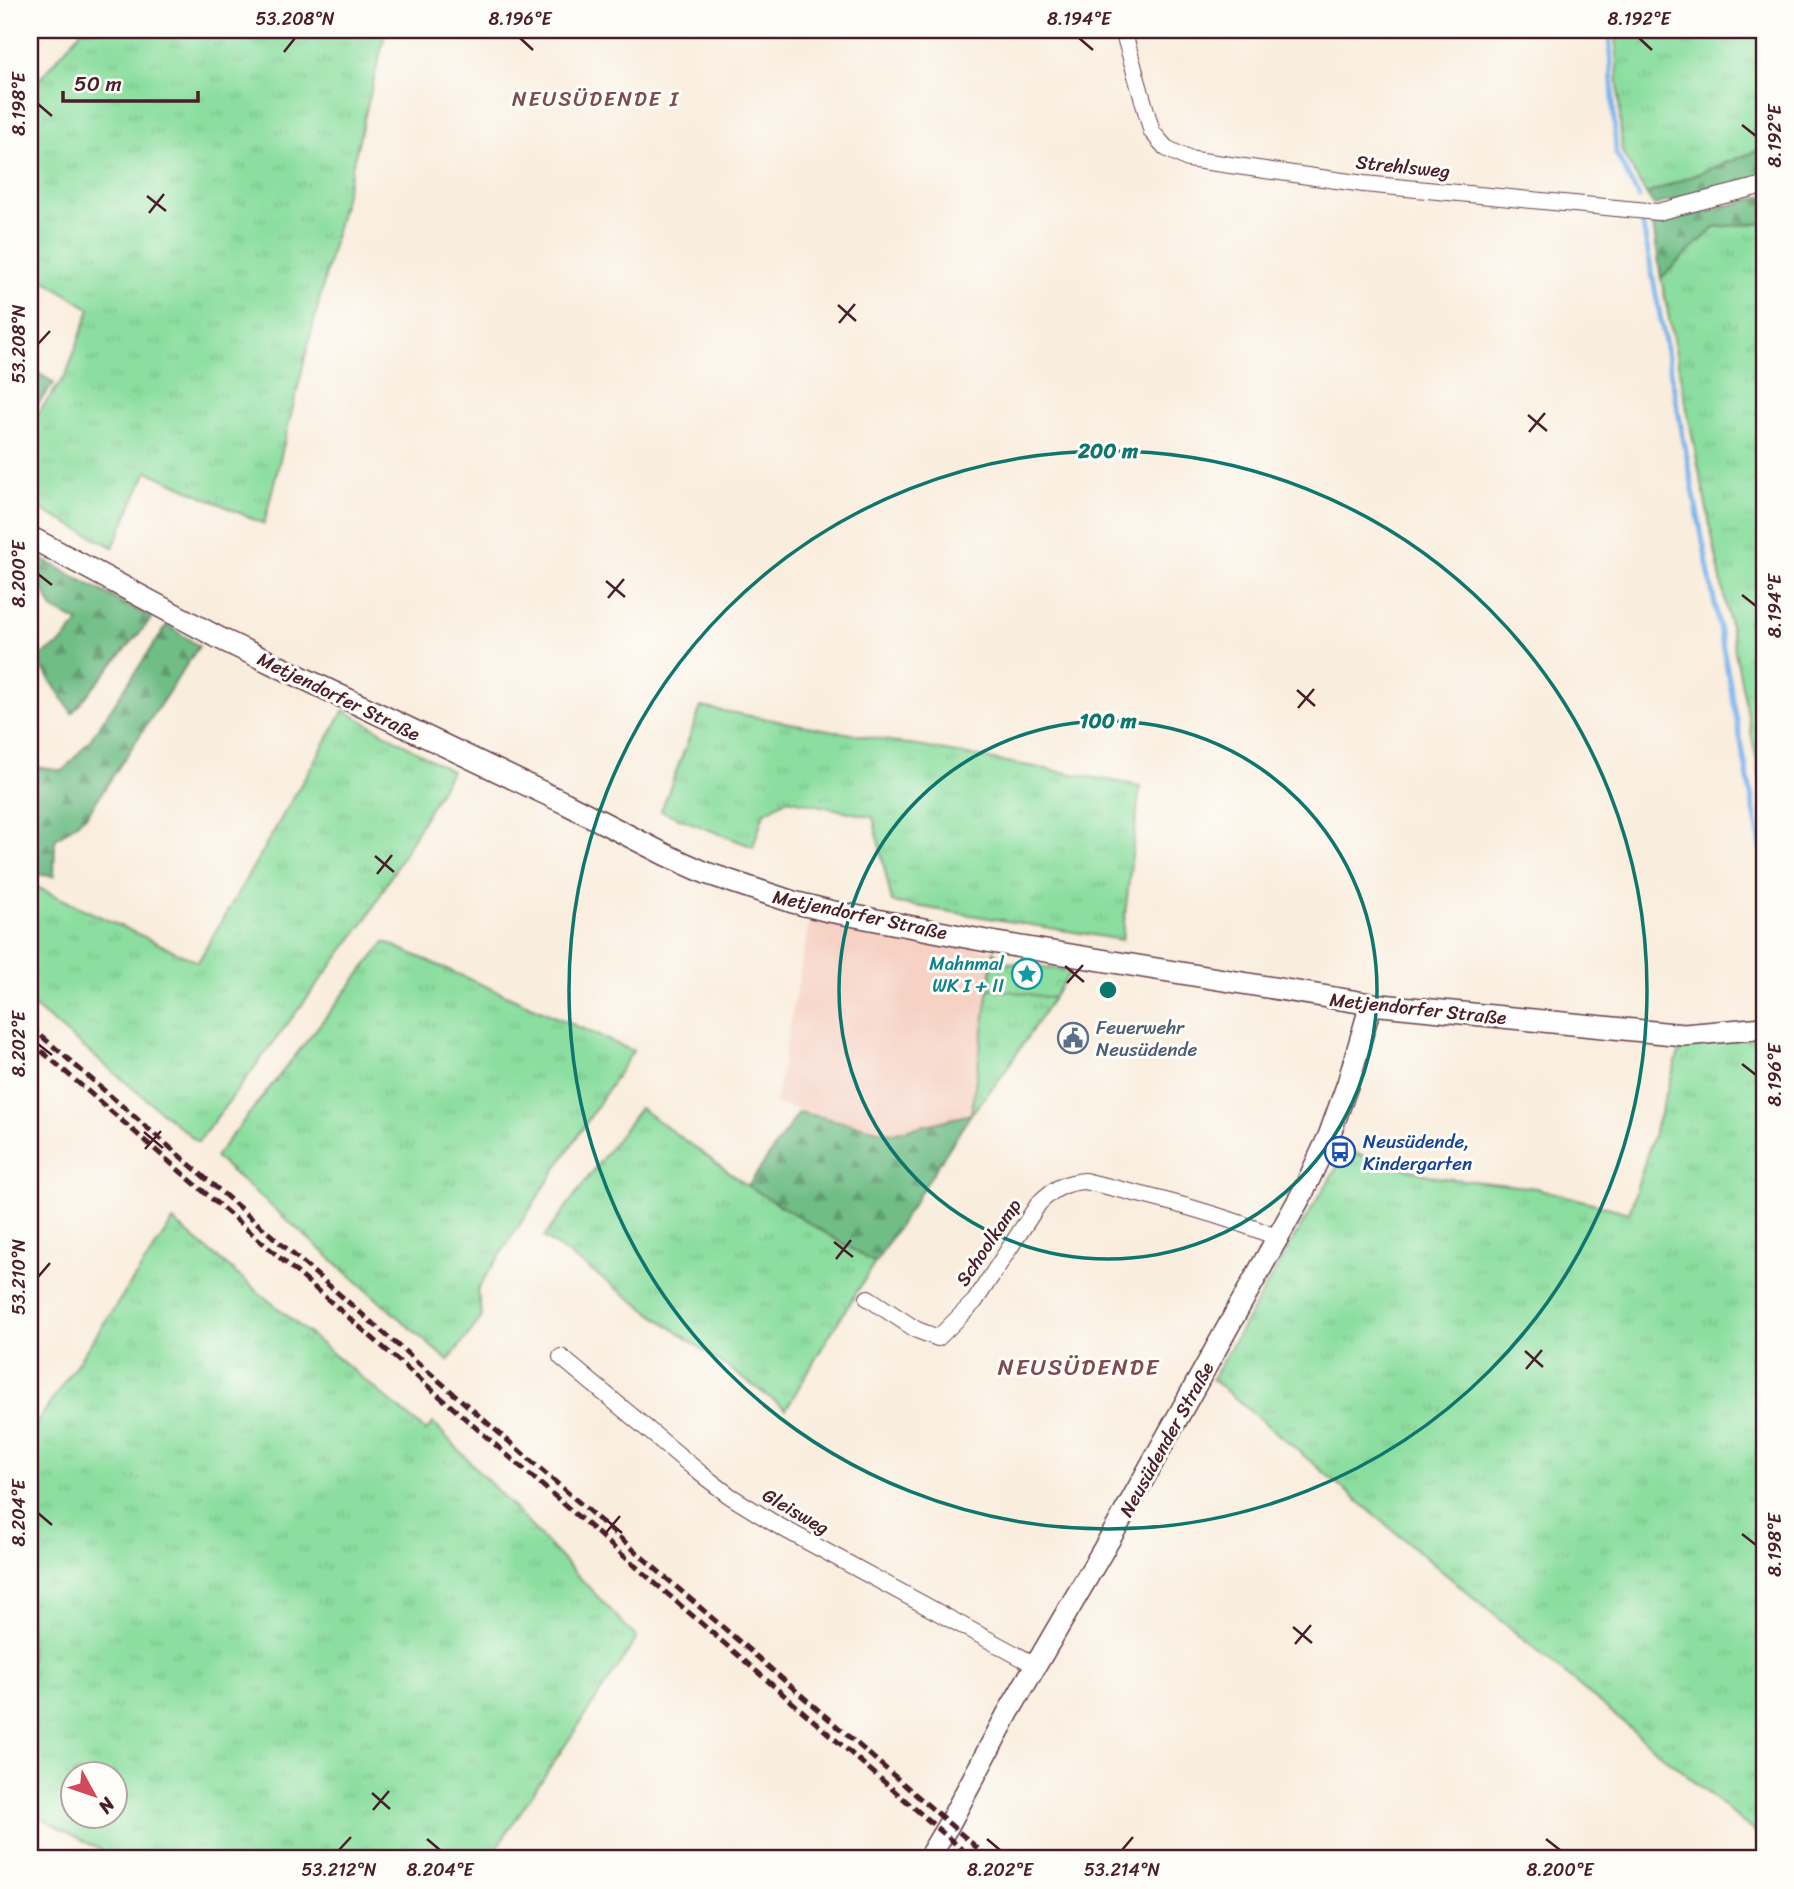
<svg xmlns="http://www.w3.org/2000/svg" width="1794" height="1889" font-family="Sriracha,sans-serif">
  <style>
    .built { fill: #f6d2c5 }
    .grass { fill: url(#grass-tufts); stroke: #6a7e65; stroke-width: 2; fill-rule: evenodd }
    .forest { fill: url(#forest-firs); stroke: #5d6e58; stroke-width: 2 }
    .park { fill: url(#park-crowns); stroke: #6a7e65; stroke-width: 2 }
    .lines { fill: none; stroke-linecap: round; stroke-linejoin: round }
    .stream { stroke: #7bb5ec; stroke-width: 5 }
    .street-casing { stroke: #643e46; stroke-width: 18 }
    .secondary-casing { stroke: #643e46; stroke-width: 24 }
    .street { stroke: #fff; stroke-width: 16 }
    .secondary { stroke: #fff; stroke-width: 21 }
    .rail { stroke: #4a1f2b; stroke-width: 5; stroke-dasharray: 10 5; stroke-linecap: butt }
    .ticks { fill: none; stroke: #4a1f2b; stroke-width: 2.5 }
    .ring { fill: none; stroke: #0f766e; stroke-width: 3.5 }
    .labels { text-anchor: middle; stroke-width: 6; stroke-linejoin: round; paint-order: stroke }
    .street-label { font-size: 19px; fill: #4a1f2b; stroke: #fdfcf7 }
    .culture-label { font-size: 19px; fill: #0d838f; stroke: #fdfcf7; text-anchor: end }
    .service-label { font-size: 19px; fill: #4e5e75; stroke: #fdfcf7; text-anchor: start }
    .transit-label { font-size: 19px; fill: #164399; stroke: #fdfcf7; text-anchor: start }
    .neighbourhood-label { font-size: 21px; letter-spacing: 2px; fill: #7d4c51; stroke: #fdfcf7 }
    .quarter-label { font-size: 23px; letter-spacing: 2px; fill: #7d4c51; stroke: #fdfcf7 }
    .centre { fill: #0f766e; stroke: #fdfcf7; stroke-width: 3.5 }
    .ring-label { font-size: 21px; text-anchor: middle; font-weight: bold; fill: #0f766e; stroke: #fdfcf7; stroke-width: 6; stroke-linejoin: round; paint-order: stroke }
    .neatline { fill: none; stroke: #4a1f2b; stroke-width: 2.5 }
    .ticks-label { font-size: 18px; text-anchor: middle; fill: #4a1f2b }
  </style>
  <defs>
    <pattern id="grass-tufts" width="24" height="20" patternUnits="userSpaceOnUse" patternTransform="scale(1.75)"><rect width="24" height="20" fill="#8bde9f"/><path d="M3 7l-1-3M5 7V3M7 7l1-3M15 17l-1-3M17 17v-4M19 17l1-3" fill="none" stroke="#79be89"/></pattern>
    <pattern id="forest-firs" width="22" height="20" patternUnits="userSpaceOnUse" patternTransform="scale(1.75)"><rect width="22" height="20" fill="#70bd86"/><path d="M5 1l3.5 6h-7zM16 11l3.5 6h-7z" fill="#5e996e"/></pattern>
    <pattern id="park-crowns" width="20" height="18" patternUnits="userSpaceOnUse" patternTransform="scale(1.75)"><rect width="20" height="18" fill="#8bde9f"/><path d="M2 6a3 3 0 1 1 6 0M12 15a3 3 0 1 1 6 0" fill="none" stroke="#79be89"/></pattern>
  </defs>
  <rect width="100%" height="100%" fill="#fdfcf7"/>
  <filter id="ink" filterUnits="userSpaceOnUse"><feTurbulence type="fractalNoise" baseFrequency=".0143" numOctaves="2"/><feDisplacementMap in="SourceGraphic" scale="14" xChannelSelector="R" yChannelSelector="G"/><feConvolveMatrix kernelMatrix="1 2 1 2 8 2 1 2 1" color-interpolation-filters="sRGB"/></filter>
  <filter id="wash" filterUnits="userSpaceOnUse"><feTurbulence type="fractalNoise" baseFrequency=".00686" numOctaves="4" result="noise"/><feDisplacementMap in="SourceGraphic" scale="28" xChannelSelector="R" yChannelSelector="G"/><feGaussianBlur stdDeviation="1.57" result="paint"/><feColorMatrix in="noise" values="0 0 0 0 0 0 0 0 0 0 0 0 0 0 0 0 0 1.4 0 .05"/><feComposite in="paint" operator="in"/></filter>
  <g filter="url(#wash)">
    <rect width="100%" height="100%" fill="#f9eddd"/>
    <polygon class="built" points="810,918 994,951 971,1114 892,1133 775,1104"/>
    <g class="grass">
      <polygon points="82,30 386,30 264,524 147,471 113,547 30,504 30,424 66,375 90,309 30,271 30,90"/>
      <polygon points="1615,30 1764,30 1764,148 1646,194 1622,152"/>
      <polygon points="1764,223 1764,797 1661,278 1715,227"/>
      <polygon points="701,707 1140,786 1122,940 892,902 873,817 788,799 764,813 753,847 661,811"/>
      <polygon points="344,710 451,771 366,920 198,1142 30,1003 30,884 198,962"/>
      <polygon points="385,942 633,1051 477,1290 482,1317 448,1361 215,1157"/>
      <polygon points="989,988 1053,998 1001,1077 971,1114"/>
      <polygon points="1764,1038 1764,1840 1212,1379 1300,1228 1347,1151 1435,1177 1536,1188 1629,1213 1682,1043"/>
      <polygon points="640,1108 748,1186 875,1263 829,1336 786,1409 544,1237"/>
      <path d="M 173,1221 L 426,1431 L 433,1423 L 637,1638 L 489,1859 L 117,1859 L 30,1812 L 30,1433 ZM 74,1773 L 116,1773 L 116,1815 L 74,1815 Z"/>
    </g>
    <g class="forest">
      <polygon points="1764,148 1764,177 1654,205 1646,194"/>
      <polygon points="1764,196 1764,223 1715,227 1661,278 1653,225"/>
      <polygon points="30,368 54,383 30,414"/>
      <polygon points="36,556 152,618 72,713 36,658 60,644 79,622 53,609 30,565"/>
      <polygon points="167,625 199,646 87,815 55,840 54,876 30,874 30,766 63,771 90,740"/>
      <polygon points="799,1112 892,1133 971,1114 875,1263 748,1186"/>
    </g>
    <polygon class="park" points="994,951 1004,962 1071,971 1053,998 989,988"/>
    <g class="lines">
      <g class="stream">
        <polyline points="1609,30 1616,153 1639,198"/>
        <polyline points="1642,221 1764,863"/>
      </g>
    </g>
  </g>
  <g filter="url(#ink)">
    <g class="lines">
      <g class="street-casing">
        <g id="street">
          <polyline points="1123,30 1152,132 1166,148 1188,159 1364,184 1658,212 1764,185"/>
          <path d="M 868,1298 L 917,1330 L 938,1338 L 975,1301 L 1039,1203 C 1053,1189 1066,1182 1085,1181 C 1150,1197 1217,1212 1278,1238"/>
          <polyline points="561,1357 700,1473 730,1496 777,1525 1035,1665"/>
        </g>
      </g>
      <g class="secondary-casing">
        <g id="secondary">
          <polyline points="30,537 221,639 565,803 666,855 706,873 793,902 829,911 997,943 1371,1004 1684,1035 1764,1028"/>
          <polyline points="928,1859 949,1824 1008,1713 1116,1528 1303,1192 1329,1136 1348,1083 1371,1004"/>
        </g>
      </g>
      <use href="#street" class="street"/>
      <use href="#secondary" class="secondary"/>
      <g class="rail">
        <polyline points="30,1026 990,1859"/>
        <polyline points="30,1041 973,1859"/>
      </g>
    </g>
  </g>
  <path class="ticks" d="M 520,38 L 533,50M 1079,38 L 1093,50M 1639,38 L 1652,50M 284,52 L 295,38M 38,104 L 52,116M 1742,125 L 1756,136M 147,196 L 166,211M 149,213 L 164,194M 838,305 L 856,321M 839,323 L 855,304M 38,344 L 50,331M 1528,415 L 1547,431M 1529,432 L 1545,413M 38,574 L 52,585M 606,581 L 625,597M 1742,595 L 1756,606M 608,598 L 624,579M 1297,690 L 1315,706M 1298,708 L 1314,689M 375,856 L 394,872M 377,874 L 392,855M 1065,966 L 1084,982M 1067,983 L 1083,965M 38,1044 L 52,1055M 1742,1064 L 1756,1075M 144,1132 L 163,1148M 145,1149 L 161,1131M 834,1242 L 853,1257M 836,1259 L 851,1240M 38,1277 L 50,1263M 1525,1351 L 1543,1367M 1526,1369 L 1542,1350M 38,1513 L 52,1525M 603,1517 L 622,1533M 1742,1534 L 1756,1545M 604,1535 L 620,1516M 1293,1627 L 1312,1643M 1295,1644 L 1311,1625M 372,1793 L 390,1809M 373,1810 L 389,1791M 427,1839 L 440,1850M 987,1839 L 1000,1850M 1546,1839 L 1560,1850M 339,1850 L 351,1837M 1122,1850 L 1133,1837"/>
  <g class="ring">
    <circle cx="1108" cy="990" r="269"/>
    <circle cx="1108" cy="990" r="539"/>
  </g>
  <defs>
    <g id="sight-ring" transform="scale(1.575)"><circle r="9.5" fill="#fdfcf7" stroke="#0f9aa8" stroke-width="1.5"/><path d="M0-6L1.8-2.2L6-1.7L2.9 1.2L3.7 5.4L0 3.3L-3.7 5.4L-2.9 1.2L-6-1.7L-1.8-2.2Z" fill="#0f9aa8"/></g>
    <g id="civic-ring" transform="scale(1.575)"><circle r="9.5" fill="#fdfcf7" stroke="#5c6f8a" stroke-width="1.5"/><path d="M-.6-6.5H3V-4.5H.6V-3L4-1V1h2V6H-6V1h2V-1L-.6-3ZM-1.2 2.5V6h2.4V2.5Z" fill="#5c6f8a"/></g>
    <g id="bus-ring" transform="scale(1.575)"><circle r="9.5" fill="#fdfcf7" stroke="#1a4fb4" stroke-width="1.5"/><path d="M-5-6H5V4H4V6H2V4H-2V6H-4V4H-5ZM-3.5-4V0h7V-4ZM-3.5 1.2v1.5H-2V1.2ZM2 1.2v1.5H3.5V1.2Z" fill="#1a4fb4"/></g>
  </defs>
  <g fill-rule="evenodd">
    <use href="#sight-ring" x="1027" y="974"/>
    <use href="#civic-ring" x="1073" y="1038"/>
    <use href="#bus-ring" x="1340" y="1152"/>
  </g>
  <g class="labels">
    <g class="street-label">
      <text transform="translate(1403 166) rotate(6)" y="7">Strehlsweg</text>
      <text transform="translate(339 696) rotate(26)" y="7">Metjendorfer Straße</text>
      <text transform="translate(860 914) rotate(12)" y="7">Metjendorfer Straße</text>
      <text transform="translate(1418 1008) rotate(6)" y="7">Metjendorfer Straße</text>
      <text transform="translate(988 1242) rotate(-56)" y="7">Schoolkamp</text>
      <text transform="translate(1166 1439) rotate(-61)" y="7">Neusüdender Straße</text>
      <text transform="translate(796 1511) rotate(30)" y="7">Gleisweg</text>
    </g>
    <g class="culture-label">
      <text x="1004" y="970">Mahnmal<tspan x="1004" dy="22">WK I + II</tspan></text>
    </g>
    <g class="service-label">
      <text x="1096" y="1034">Feuerwehr<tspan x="1096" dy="22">Neusüdende</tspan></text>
    </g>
    <g class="transit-label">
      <text x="1363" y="1148">Neusüdende,<tspan x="1363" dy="22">Kindergarten</tspan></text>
    </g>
    <g class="neighbourhood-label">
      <text x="596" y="106">NEUSÜDENDE I</text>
    </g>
    <g class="quarter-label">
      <text x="1079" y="1375">NEUSÜDENDE</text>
    </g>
  </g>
  <circle cx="1108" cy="990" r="10" class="centre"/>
  <g class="ring-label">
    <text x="1108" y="458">200 m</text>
    <text x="1108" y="728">100 m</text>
  </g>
  <rect width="1794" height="1889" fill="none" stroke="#fdfcf7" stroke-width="77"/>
  <g transform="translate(94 1795) rotate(130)"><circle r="33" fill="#fdfcf7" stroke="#b5a4a5" stroke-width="2"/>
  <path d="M0-5L12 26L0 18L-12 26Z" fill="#d1495b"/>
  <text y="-10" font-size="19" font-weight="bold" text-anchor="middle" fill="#4a1f2b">N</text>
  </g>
  <path d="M63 91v10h135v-10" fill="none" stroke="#4a1f2b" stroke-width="3.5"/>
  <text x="74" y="91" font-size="21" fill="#4a1f2b" stroke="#fdfcf7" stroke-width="5" paint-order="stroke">50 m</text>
  <rect x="38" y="38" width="1718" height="1812" class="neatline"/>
  <g class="ticks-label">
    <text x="295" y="25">53.208°N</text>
    <text x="520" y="25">8.196°E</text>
    <text x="1079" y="25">8.194°E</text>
    <text x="1639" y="25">8.192°E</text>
    <text transform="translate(19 104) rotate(-90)" y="6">8.198°E</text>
    <text transform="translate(1775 136) rotate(-90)" y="6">8.192°E</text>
    <text transform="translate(19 344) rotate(-90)" y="6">53.208°N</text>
    <text transform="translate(19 574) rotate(-90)" y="6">8.200°E</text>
    <text transform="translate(1775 606) rotate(-90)" y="6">8.194°E</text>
    <text transform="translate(19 1044) rotate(-90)" y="6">8.202°E</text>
    <text transform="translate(1775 1075) rotate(-90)" y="6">8.196°E</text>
    <text transform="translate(19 1277) rotate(-90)" y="6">53.210°N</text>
    <text transform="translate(19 1513) rotate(-90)" y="6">8.204°E</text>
    <text transform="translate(1775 1545) rotate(-90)" y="6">8.198°E</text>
    <text x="339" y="1876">53.212°N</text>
    <text x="440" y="1876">8.204°E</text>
    <text x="1000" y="1876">8.202°E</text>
    <text x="1122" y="1876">53.214°N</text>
    <text x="1560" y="1876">8.200°E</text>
  </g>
</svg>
